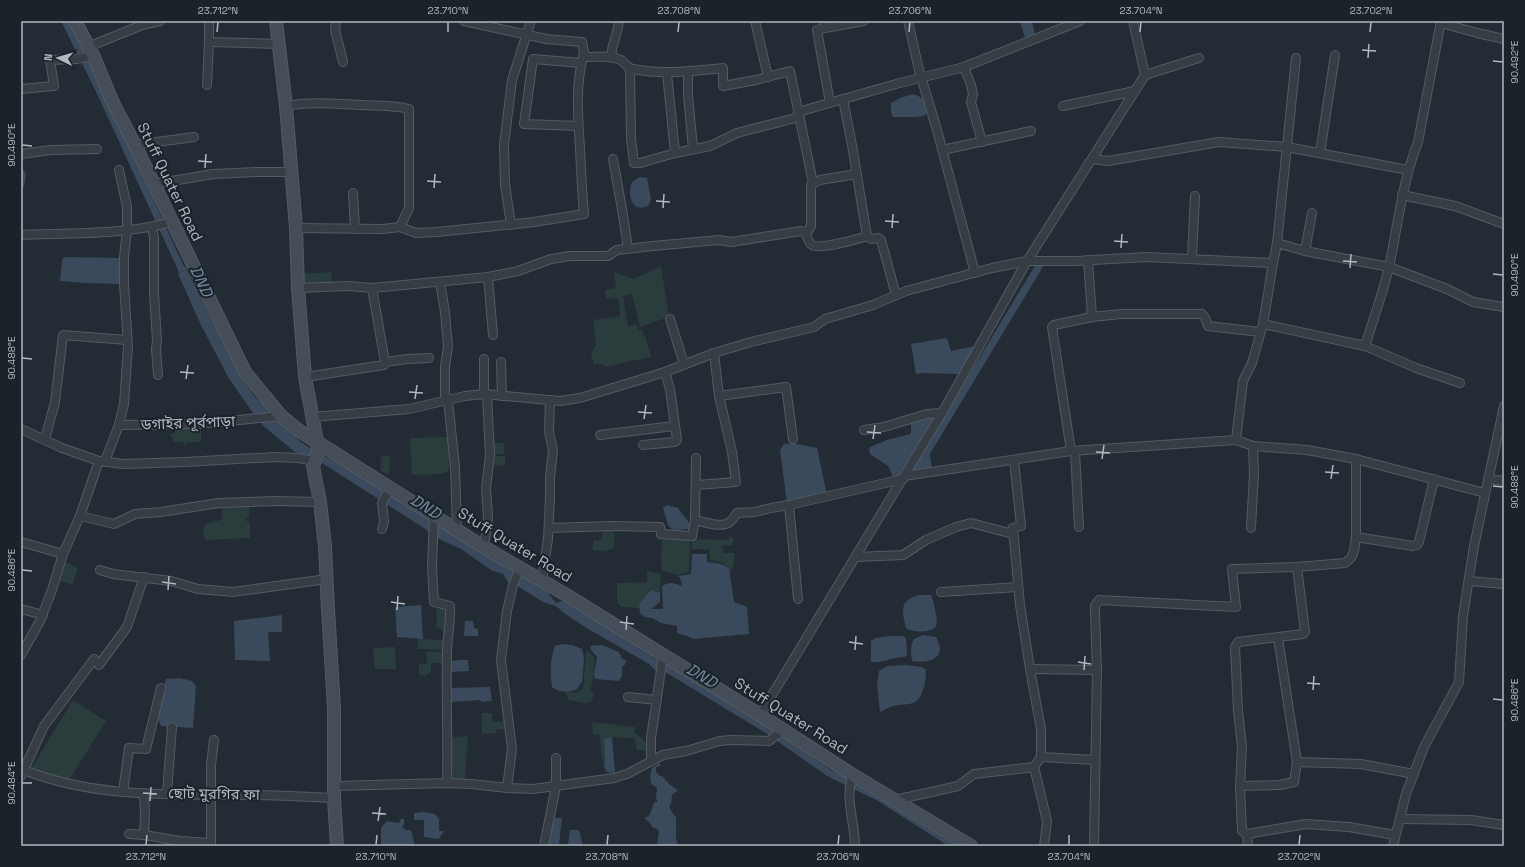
<svg xmlns="http://www.w3.org/2000/svg" width="1525" height="867" font-family="'Space Grotesk','Noto Sans Bengali',sans-serif">
  <style>
    .green { fill: #2a3c3b }
    .water { fill: #3a4a5c }
    .lines { fill: none; stroke-linecap: round; stroke-linejoin: round }
    .canal { stroke: #3a4a5c; stroke-width: 7 }
    .street-casing { stroke: #535b63; stroke-width: 10 }
    .secondary-casing { stroke: #535b63; stroke-width: 14 }
    .street { stroke: #363d45; stroke-width: 8 }
    .secondary { stroke: #444d58; stroke-width: 12 }
    .ticks { fill: none; stroke: #b0b8c2; stroke-width: 1.5 }
    .labels { text-anchor: middle; stroke-width: 4; stroke-linejoin: round; paint-order: stroke }
    .street-label { font-size: 15px; fill: #b0b8c2; stroke: #1b222a }
    .water-label { font-size: 16px; font-style: italic; fill: #748ba2; stroke: #1b222a }
    .neatline { fill: none; stroke: #b0b8c2; stroke-width: 1.5 }
    .ticks-label { font-size: 10px; text-anchor: middle; fill: #b0b8c2 }
  </style>
  <rect width="100%" height="100%" fill="#232b34"/>
  <g class="green">
    <polygon points="661,266 669,317 640,327 632,294 623,296 628,326 636,324 639,330 642,329 643,336 645,335 651,357 604,367 603,364 594,365 591,353 596,345 593,320 620,316 618,298 606,299 605,290 616,288 614,272 634,279"/>
    <polygon points="331,272 332,285 302,286 301,274"/>
    <polygon points="169,427 201,428 201,442 188,442 186,445 184,445 183,442 174,442 170,434 175,433 175,431 170,430"/>
    <polygon points="447,437 448,443 451,443 454,456 449,458 448,462 450,464 448,472 443,473 443,474 412,475 410,438"/>
    <polygon points="492,443 504,443 504,454 491,454"/>
    <polygon points="390,455 389,474 381,472 381,457"/>
    <polygon points="491,456 505,456 505,466 491,465"/>
    <polygon points="242,506 249,507 249,517 245,519 250,524 250,538 206,540 203,535 204,526 208,523 221,520 223,507"/>
    <polygon points="603,528 612,531 615,534 614,548 605,551 592,550 594,540 598,541 602,538"/>
    <polygon points="662,536 690,538 689,572 679,575 661,571"/>
    <polygon points="729,536 733,538 733,545 722,546 723,553 734,553 734,561 731,573 729,568 725,566 724,563 710,560 709,549 692,549 692,539 729,540"/>
    <polygon points="64,561 78,568 72,585 59,580"/>
    <polygon points="647,571 661,574 660,593 652,590 645,596 639,604 640,608 621,607 617,603 617,583 647,582"/>
    <polygon points="436,606 448,610 447,632 443,631 442,629 436,628 435,624 437,624"/>
    <polygon points="418,639 446,640 445,650 417,649"/>
    <polygon points="395,647 396,669 375,669 373,648"/>
    <path d="M 588,650 L 595,658 C 593,669 594,680 590,690 L 594,695 L 591,702 L 584,703 L 568,700 L 565,690 L 570,690 L 572,693 L 578,693 L 583,689 L 586,653 Z"/>
    <polygon points="426,652 445,652 444,663 431,663 431,672 426,676 419,675 419,664 427,664"/>
    <polygon points="73,700 106,721 69,780 31,769"/>
    <polygon points="482,713 492,713 493,722 507,721 504,729 497,729 496,733 482,734"/>
    <path d="M 592,722 L 635,727 L 635,733 C 642,737 647,743 647,751 L 637,750 L 634,738 C 623,738 614,736 604,740 L 605,760 L 604,767 L 601,751 L 600,735 L 593,734 Z"/>
    <polygon points="468,736 465,780 449,780 450,737"/>
  </g>
  <g class="water">
    <polygon points="1020,21 1032,21 1035,34 1025,38"/>
    <path d="M 913,94 C 923,96 928,105 926,115 L 917,117 L 893,117 L 891,112 L 891,103 L 900,98 Z"/>
    <polygon points="21,166 26,174 24,187 21,188"/>
    <path d="M 640,177 L 647,178 L 651,199 L 649,205 C 633,215 626,195 632,182 Z"/>
    <polygon points="64,257 121,258 123,284 84,283 60,281 62,261"/>
    <polygon points="1036,264 1044,265 930,454 932,470 911,472 957,395"/>
    <path d="M 185,266 L 241,378 L 255,397 L 268,409 L 267,412 L 273,419 L 283,426 L 301,442 L 321,455 L 336,461 L 426,516 L 427,520 L 439,525 L 491,557 L 521,578 L 524,577 C 531,581 538,584 544,588 C 550,593 551,599 557,603 L 562,601 L 567,602 L 660,662 L 658,673 L 649,664 L 585,627 L 564,613 L 556,606 L 543,602 L 519,587 L 510,584 L 507,581 L 503,574 L 491,570 L 461,549 L 437,538 L 435,535 L 427,531 L 427,530 L 311,456 L 295,452 L 262,425 L 258,416 L 255,416 L 228,377 L 201,325 L 178,274 Z"/>
    <polygon points="947,338 951,351 976,346 962,372 957,374 923,373 916,374 911,344"/>
    <polygon points="933,417 934,418 931,424 906,463 898,477 893,477 888,466 870,454 869,450 870,447 887,440 910,434 911,432 911,422"/>
    <polygon points="793,443 817,448 827,495 787,503 780,450 784,444"/>
    <path d="M 667,505 L 678,508 C 682,515 687,518 690,525 L 688,529 L 673,530 L 668,525 L 663,508 Z"/>
    <path d="M 692,554 L 707,554 L 707,562 L 721,564 L 729,568 L 734,602 C 739,605 743,604 747,607 L 749,634 L 693,639 L 690,637 L 679,634 L 677,632 L 677,626 L 661,623 L 652,618 L 645,617 L 640,613 L 639,605 L 645,596 L 652,590 L 660,593 L 660,602 L 651,609 L 663,609 L 662,586 C 670,581 675,583 681,586 L 682,584 L 679,576 L 691,574 Z"/>
    <path d="M 918,595 L 931,595 C 933,600 939,621 936,626 C 932,634 911,632 906,628 C 902,611 899,601 918,595 Z"/>
    <polygon points="421,605 423,639 397,637 395,607"/>
    <polygon points="282,615 282,632 268,632 270,661 235,660 234,621"/>
    <polygon points="465,621 473,621 474,628 478,629 478,636 464,636"/>
    <path d="M 923,635 L 936,637 C 948,658 930,664 912,661 C 911,653 910,646 914,639 Z"/>
    <path d="M 892,636 L 903,636 L 906,638 L 907,655 L 905,657 C 893,657 883,663 871,662 L 871,641 L 875,638 Z"/>
    <path d="M 562,644 L 572,645 L 582,649 L 584,659 L 582,682 L 576,690 C 567,692 560,693 552,687 C 550,673 550,659 555,646 Z"/>
    <polygon points="602,645 619,652 622,659 626,660 625,665 622,666 622,676 619,681 595,679 594,674 597,657 591,650 590,646"/>
    <polygon points="462,660 468,660 469,671 449,672 449,661"/>
    <path d="M 906,665 L 922,667 L 926,670 C 926,679 924,699 913,703 C 908,705 903,704 898,705 C 891,706 886,709 880,712 L 877,685 L 879,671 L 888,666 Z"/>
    <polygon points="180,678 192,681 196,686 193,728 161,726 158,719 155,718 166,679"/>
    <polygon points="490,687 492,701 482,702 480,700 450,702 449,688"/>
    <polygon points="612,737 615,773 607,772 604,767 605,760 604,739"/>
    <path d="M 659,763 L 661,766 L 656,767 L 656,772 L 660,776 L 662,776 C 667,781 671,787 678,790 L 672,795 L 671,804 L 669,806 L 673,814 L 676,817 L 676,838 L 678,846 L 657,846 L 659,831 L 655,828 L 653,828 L 649,822 L 645,819 L 645,817 L 648,817 L 651,812 L 654,802 L 658,802 L 656,799 L 657,788 L 651,784 L 650,775 L 652,768 Z"/>
    <polygon points="424,812 435,814 439,819 439,831 444,831 439,839 424,837 424,820 414,820 414,813"/>
    <polygon points="552,818 562,818 559,845 568,845 570,830 579,830 583,846 586,846 546,846"/>
    <polygon points="401,819 404,819 404,824 402,827 406,830 411,830 415,846 381,846 381,828 387,821 399,823"/>
  </g>
  <g class="lines">
    <g class="canal">
      <polyline points="65,21 101,94 185,277"/>
      <polyline points="657,663 766,729 829,773 880,798 955,846"/>
    </g>
    <g class="street-casing">
      <g id="street">
        <polyline points="209,21 209,42 278,44"/>
        <polyline points="336,21 335,30 343,62"/>
        <path d="M 464,21 L 546,39 L 582,42 L 584,53 L 587,57 C 599,57 610,55 621,60 C 625,63 627,68 633,69 C 663,75 692,71 723,68 L 723,86 L 756,80 L 790,71 L 813,183"/>
        <polyline points="755,21 768,77"/>
        <polyline points="823,21 825,28 817,30 830,103"/>
        <polyline points="908,21 919,70 937,130 975,273"/>
        <polyline points="1441,23 1477,33 1504,39"/>
        <polyline points="825,28 864,21"/>
        <path d="M 611,56 C 612,44 618,33 619,21"/>
        <polyline points="964,67 971,85 973,94 971,102 982,142"/>
        <polyline points="630,69 631,139 634,163 640,163 675,153"/>
        <polyline points="688,72 688,95 693,149"/>
        <polyline points="667,73 675,153 710,146 737,133 799,117"/>
        <polyline points="1145,75 1199,58"/>
        <polyline points="207,85 209,42"/>
        <polyline points="21,89 54,86 50,60 77,59 93,55 93,45 142,25 160,21"/>
        <path d="M 286,106 C 312,101 336,104 363,105 C 378,106 394,105 409,109 L 409,208 L 400,227"/>
        <polyline points="1063,106 1135,91"/>
        <polyline points="798,112 896,84 964,67 1080,21"/>
        <polyline points="578,126 524,124 533,59 581,63"/>
        <polyline points="135,145 194,137"/>
        <polyline points="942,150 1031,131"/>
        <polyline points="1320,153 1335,55"/>
        <polyline points="21,154 51,150 97,149"/>
        <polyline points="613,159 622,209 628,249"/>
        <polyline points="1092,159 1108,161 1219,142 1287,147 1408,170"/>
        <polyline points="154,184 213,174 256,172 291,172"/>
        <polyline points="353,193 355,229"/>
        <polyline points="1402,195 1455,206 1504,224"/>
        <polyline points="511,225 505,184 504,145 506,129 512,80 531,21"/>
        <polyline points="152,228 154,237 154,293 157,341 156,349 158,375"/>
        <path d="M 296,228 L 383,229 L 400,227 L 416,233 L 437,232 L 534,222 L 584,214 C 582,192 581,170 580,148 C 578,117 575,84 584,53"/>
        <polyline points="806,234 811,226 811,185 820,180 857,174"/>
        <path d="M 21,235 C 71,233 123,235 172,222"/>
        <polyline points="867,236 871,239 878,238 881,240 896,295"/>
        <polyline points="1277,243 1296,58"/>
        <polyline points="1305,251 1312,213"/>
        <polyline points="1192,258 1195,196"/>
        <polyline points="1088,260 1092,317"/>
        <polyline points="488,277 493,335"/>
        <polyline points="440,282 445,312 448,347 445,366 445,397 448,400 455,467 457,529"/>
        <path d="M 298,288 L 348,286 L 372,288 L 488,277 L 518,271 L 551,259 L 570,256 L 608,256 L 617,250 L 653,246 L 719,240 L 731,242 L 801,231 L 805,232 C 808,236 807,242 812,245 C 819,250 858,239 867,236 L 852,145 L 843,99"/>
        <polyline points="372,288 385,362"/>
        <polyline points="670,319 684,364"/>
        <path d="M 1263,324 L 1365,346 C 1373,320 1383,293 1389,267 C 1398,225 1402,183 1418,142 L 1441,21"/>
        <polyline points="1365,346 1416,368 1460,383"/>
        <polyline points="714,353 719,396 786,387 793,439"/>
        <polyline points="484,359 484,394"/>
        <polyline points="501,362 502,396"/>
        <polyline points="305,377 384,365 385,362 407,359 429,358"/>
        <polyline points="312,417 409,409 465,396 484,394 560,401 580,398 665,372 714,353 751,342 814,327 825,319 873,305 906,291 992,268 1027,261 1076,261 1146,257 1273,263 1277,243 1305,251 1389,267 1447,289 1473,302 1504,307"/>
        <polyline points="119,425 197,424 281,416"/>
        <polyline points="21,429 62,448 99,461 124,464 184,462 275,457 298,458 315,461"/>
        <polyline points="864,430 884,427 927,414 942,413"/>
        <polyline points="600,435 674,426"/>
        <polyline points="45,439 55,402 63,335 127,340"/>
        <polyline points="1236,440 1243,381 1252,363 1263,324 1273,263"/>
        <polyline points="643,445 675,442 677,440 670,389 665,372"/>
        <polyline points="1071,451 1052,327 1054,325 1092,317 1121,314 1202,314 1205,318 1208,326 1260,332"/>
        <polyline points="1075,452 1079,527"/>
        <polyline points="1014,460 1021,526 1013,528 1020,605 1030,669 1041,729 1041,757 1034,767 1047,821 1044,846"/>
        <polyline points="105,461 119,425 124,404 128,346 124,284 124,257 127,230 127,207 119,170"/>
        <polyline points="904,476 1071,451 1236,440 1253,446 1307,450 1356,459 1485,493"/>
        <polyline points="1488,479 1504,481"/>
        <polyline points="697,485 736,482 732,452 719,396"/>
        <polyline points="789,505 798,599"/>
        <path d="M 434,515 L 432,568 L 434,602 L 450,606 C 451,622 447,637 447,652 C 446,696 448,739 447,783"/>
        <polyline points="80,516 114,524 135,514 161,512 219,503 275,501 320,502"/>
        <path d="M 695,520 C 705,522 723,529 731,521 C 733,519 735,516 737,513 L 755,512 L 771,508 L 789,505 L 903,479"/>
        <polyline points="549,528 612,526 660,527 661,534 692,536 695,520 696,458"/>
        <polyline points="1251,528 1254,474 1253,446"/>
        <polyline points="382,529 384,522 382,503 390,488"/>
        <polyline points="1356,537 1413,546 1417,545 1419,542 1434,479"/>
        <polyline points="21,542 63,554"/>
        <polyline points="482,546 486,535 488,518 486,488 490,455 487,395"/>
        <polyline points="856,557 903,555 926,540 956,527 971,523 1013,534"/>
        <polyline points="100,570 113,574 171,581 198,589 233,592 327,579"/>
        <polyline points="542,580 548,539 550,498 550,477 553,450 549,432 550,400"/>
        <polyline points="1469,581 1504,584"/>
        <polyline points="941,592 1018,587"/>
        <polyline points="21,609 43,615"/>
        <polyline points="1278,638 1297,762"/>
        <polyline points="21,655 40,621 52,590 63,554 80,516 99,461"/>
        <polyline points="1030,669 1097,670"/>
        <polyline points="628,697 657,700"/>
        <polyline points="760,715 942,413 1027,261 1145,75 1133,21"/>
        <polyline points="1041,757 1095,760"/>
        <polyline points="651,761 651,738 663,656"/>
        <path d="M 24,770 C 97,799 175,794 252,795 C 280,795 307,797 334,798"/>
        <path d="M 853,775 C 844,798 855,822 855,846"/>
        <polyline points="21,776 44,726 94,659 99,665 127,627 144,577"/>
        <polyline points="335,786 447,783 472,784 507,788 533,789 614,778 627,774 663,755 686,751 720,741 731,740 769,741 783,730"/>
        <polyline points="1240,786 1280,785 1294,782 1297,762 1361,764 1414,774"/>
        <polyline points="507,788 512,749 501,660 507,611 513,585 520,568"/>
        <polyline points="123,792 129,748 146,749 161,688"/>
        <polyline points="167,794 172,727"/>
        <polyline points="895,800 958,786 974,774 1034,767"/>
        <polyline points="1400,819 1471,820 1504,825"/>
        <polyline points="129,834 144,835 180,841 211,843"/>
        <polyline points="1247,834 1242,831 1240,786 1242,747 1238,711 1235,647 1238,642 1303,634 1305,632 1297,567 1345,563 1351,558 1354,551 1356,537 1356,459"/>
        <polyline points="144,835 145,815 144,793"/>
        <polyline points="211,846 211,765 214,740"/>
        <polyline points="544,846 556,786 556,758"/>
        <polyline points="1094,846 1097,670 1095,613 1095,606 1099,600 1236,607 1232,569 1297,567"/>
        <polyline points="1248,846 1247,834 1306,824 1349,827 1395,835"/>
        <polyline points="1393,846 1406,794 1424,747 1459,682 1463,616 1474,546 1504,406"/>
      </g>
    </g>
    <g class="secondary-casing">
      <g id="secondary">
        <polyline points="75,21 93,55 113,103 135,145 245,372 281,416 298,430 482,546 568,596 760,715 853,775 971,846"/>
        <polyline points="276,21 286,106 296,228 298,288 305,377 317,442 318,451 313,466 320,502 325,546 328,609 334,708 334,798 337,846"/>
      </g>
    </g>
    <use href="#street" class="street"/>
    <use href="#secondary" class="secondary"/>
  </g>
  <path class="ticks" d="M 217,32 L 218,22M 448,32 L 448,22M 678,32 L 679,22M 909,32 L 910,22M 1140,32 L 1141,22M 1370,32 L 1371,22M 1362,50 L 1376,51M 1368,58 L 1369,44M 1493,61 L 1503,62M 22,145 L 32,146M 198,161 L 212,162M 205,168 L 206,154M 427,181 L 441,182M 434,188 L 435,174M 656,201 L 670,202M 663,208 L 664,194M 885,221 L 899,222M 892,228 L 893,214M 1114,241 L 1128,242M 1121,248 L 1122,234M 1343,261 L 1357,262M 1350,268 L 1351,254M 1493,274 L 1503,275M 22,358 L 32,359M 180,372 L 194,373M 186,379 L 188,365M 409,392 L 423,393M 415,399 L 417,385M 638,412 L 652,413M 644,419 L 646,405M 867,432 L 881,433M 873,439 L 875,425M 1096,452 L 1110,453M 1102,459 L 1104,445M 1325,472 L 1339,473M 1331,479 L 1333,465M 1493,486 L 1503,487M 22,570 L 32,571M 162,582 L 176,584M 168,590 L 169,576M 391,602 L 405,604M 397,610 L 398,596M 620,622 L 634,624M 626,630 L 627,616M 849,642 L 863,644M 855,650 L 856,636M 1078,662 L 1091,664M 1084,670 L 1085,656M 1307,683 L 1320,684M 1313,690 L 1314,676M 1493,699 L 1503,700M 22,783 L 32,783M 143,793 L 157,794M 150,801 L 151,787M 372,813 L 386,814M 378,821 L 380,807M 146,845 L 147,835M 376,845 L 377,835M 607,845 L 608,835M 838,845 L 839,835M 1069,845 L 1069,835M 1299,845 L 1300,835"/>
  <g class="labels">
    <g class="street-label">
      <text transform="translate(170 182) rotate(64)" y="5">Stuff Quater Road</text>
      <text transform="translate(188 423) rotate(-2)" y="5">ডগাইর পূর্বপাড়া</text>
      <text transform="translate(515 545) rotate(31)" y="5">Stuff Quater Road</text>
      <text transform="translate(791 716) rotate(32)" y="5">Stuff Quater Road</text>
      <text transform="translate(214 794) rotate(1)" y="5">ছোট মুরগির ফা</text>
    </g>
    <g class="water-label">
      <text transform="translate(202 281) rotate(65)" y="6">DND</text>
      <text transform="translate(426 506) rotate(32)" y="6">DND</text>
      <text transform="translate(702 675) rotate(31)" y="6">DND</text>
    </g>
  </g>
  <rect width="1525" height="867" fill="none" stroke="#1b222a" stroke-width="44"/>
  <g transform="translate(58 58) rotate(275)" stroke="#1b222a" stroke-width="3" paint-order="stroke">
  <path d="M0-3L7 15L0 10L-7 15Z" fill="#b0b8c2"/>
  <text y="-6" font-size="11" font-weight="bold" text-anchor="middle" fill="#b0b8c2">N</text>
  </g>
  <rect x="22" y="22" width="1481" height="823" class="neatline"/>
  <g class="ticks-label">
    <text x="218" y="14">23.712°N</text>
    <text x="448" y="14">23.710°N</text>
    <text x="679" y="14">23.708°N</text>
    <text x="910" y="14">23.706°N</text>
    <text x="1141" y="14">23.704°N</text>
    <text x="1371" y="14">23.702°N</text>
    <text transform="translate(1514 62) rotate(-90)" y="4">90.492°E</text>
    <text transform="translate(11 145) rotate(-90)" y="4">90.490°E</text>
    <text transform="translate(1514 275) rotate(-90)" y="4">90.490°E</text>
    <text transform="translate(11 358) rotate(-90)" y="4">90.488°E</text>
    <text transform="translate(1514 487) rotate(-90)" y="4">90.488°E</text>
    <text transform="translate(11 570) rotate(-90)" y="4">90.486°E</text>
    <text transform="translate(1514 700) rotate(-90)" y="4">90.486°E</text>
    <text transform="translate(11 783) rotate(-90)" y="4">90.484°E</text>
    <text x="146" y="860">23.712°N</text>
    <text x="376" y="860">23.710°N</text>
    <text x="607" y="860">23.708°N</text>
    <text x="838" y="860">23.706°N</text>
    <text x="1069" y="860">23.704°N</text>
    <text x="1299" y="860">23.702°N</text>
  </g>
</svg>
